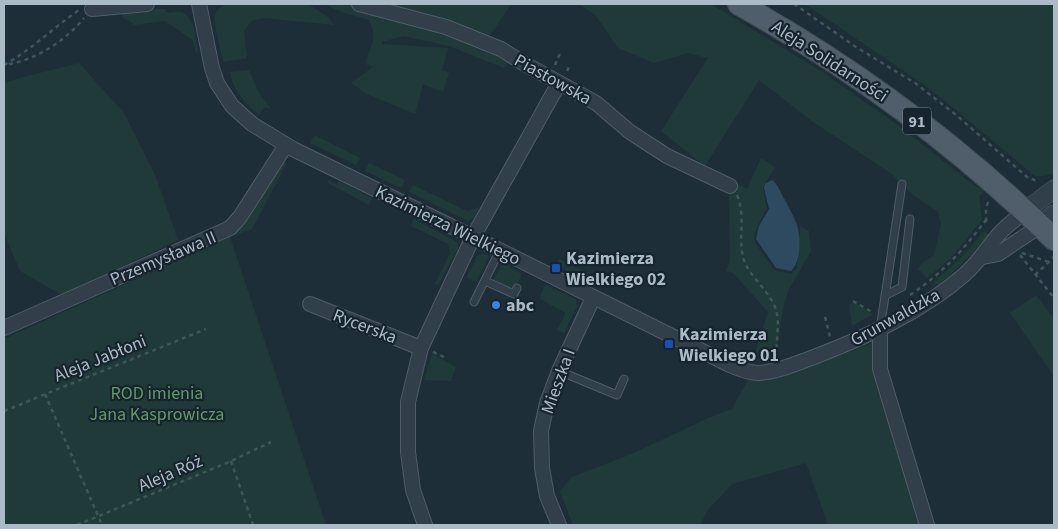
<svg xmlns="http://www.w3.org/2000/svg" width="1058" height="529" font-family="'Source Sans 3',sans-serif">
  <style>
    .green { fill: #203a3a }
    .water { fill: #2d4a60 }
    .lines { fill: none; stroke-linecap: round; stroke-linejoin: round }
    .service-casing { stroke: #4f5d68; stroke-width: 9 }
    .minor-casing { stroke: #4f5d68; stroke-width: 16 }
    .tertiary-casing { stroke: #4f5d68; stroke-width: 19 }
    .primary-casing { stroke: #3e4b56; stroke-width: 24 }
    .path { stroke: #3d5756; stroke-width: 2.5; stroke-dasharray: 4 4; stroke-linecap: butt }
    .service { stroke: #323f4a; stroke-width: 7 }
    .minor { stroke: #323f4a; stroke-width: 14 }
    .tertiary { stroke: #323f4a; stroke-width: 18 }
    .primary { stroke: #4f5e6a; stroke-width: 22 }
    .transit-dot { fill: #1a4fb4; stroke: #17242e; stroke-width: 2 }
    .shop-dot { fill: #3f7fe0; stroke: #17242e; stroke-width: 2 }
    .labels { text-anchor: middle; stroke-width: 4.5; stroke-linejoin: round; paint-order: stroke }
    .shield { fill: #17242e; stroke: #7f8d99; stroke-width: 1 }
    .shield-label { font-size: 16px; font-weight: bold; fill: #abbac7 }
    .street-label { font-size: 18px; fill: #abbac7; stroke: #17242e }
    .poi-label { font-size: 18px; font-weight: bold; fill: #abbac7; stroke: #17242e; text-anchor: start }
    .park-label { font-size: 18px; fill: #619966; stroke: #17242e }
  </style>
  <rect width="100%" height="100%" fill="#1e2e39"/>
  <g class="green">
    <path d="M 227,4 L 308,4 L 328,17 L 334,25 L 264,18 L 251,21 L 244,31 L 247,58 L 223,62 L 214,21 C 214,12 219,7 227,4 Z"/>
    <path d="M 323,4 L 348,4 L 449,32 L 509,59 L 508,63 L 504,68 L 449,46 L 403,36 L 382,42 L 382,44 L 448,48 L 442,70 L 449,73 L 443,92 L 423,84 L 415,114 L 367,94 L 351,83 L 373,67 L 365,63 C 371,46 378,37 369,20 L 342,12 Z"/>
    <polygon points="371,4 511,4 487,40"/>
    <polygon points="580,4 711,4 821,71 899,126 971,183 984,191 979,196 982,220 951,258 927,278 918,269 922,263 934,255 941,224 938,212 912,194 892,174 813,122 759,80 705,166 661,131 708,58 688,53 654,63 618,48 597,17"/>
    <polygon points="805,4 1054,4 1054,173 1043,176 1035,176 951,106 920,82"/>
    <path d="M 149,7 L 153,9 L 165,9 L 168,13 C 171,13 177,11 180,12 C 195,15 196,41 198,52 L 196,53 L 193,40 L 165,21 L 134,25 L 130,21 L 123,18 L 123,12 Z"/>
    <polygon points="79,63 124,113 155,175 178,240 62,295 20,271 4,233 4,83 27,76"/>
    <path d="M 249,70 L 259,93 L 271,109 L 265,107 L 259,115 C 245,103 233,91 230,72 Z"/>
    <polygon points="314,135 360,158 356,165 310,143"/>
    <polygon points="761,158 775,167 763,188 767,208 754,233 755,243 774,270 791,274 797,268 800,226 809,231 811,251 788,291 783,309 775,360 767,362 753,360 768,312 733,273 726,271 730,261 729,194 734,182 747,189"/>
    <polygon points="283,162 287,163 252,229 230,237 326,525 4,525 4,339 177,261 175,257 227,235"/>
    <polygon points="369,163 405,180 401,188 365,171"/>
    <polygon points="329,180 337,185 339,181 372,198 369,205 328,183"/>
    <polygon points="413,185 467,211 480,207 474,217 468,221 409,192"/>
    <polygon points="414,219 457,242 458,248 438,285 435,284 450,253 448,244 411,226"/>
    <polygon points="984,231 989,235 968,258 940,284 932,284 964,255"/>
    <polygon points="483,254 489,256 476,282 467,277 477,256"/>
    <polygon points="559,259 598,277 594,284 556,266"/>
    <polygon points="503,263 522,274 518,283 511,289 493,280"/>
    <polygon points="545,285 576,299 577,306 564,333 557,330 566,313 540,299 541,294"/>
    <polygon points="1036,295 1054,319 1054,376 1010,313"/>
    <polygon points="854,302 873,314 852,326 849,305"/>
    <polygon points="872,343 925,525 828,525 806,463 732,484 707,511 700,525 573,525 560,491 572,477 634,453 706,419 732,409 748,380 782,377"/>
    <polygon points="432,354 456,367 451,381 424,380"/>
  </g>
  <path class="water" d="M 772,180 C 778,184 781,194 785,200 C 789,208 794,217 797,225 C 801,238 801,262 791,271 L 776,268 L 756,239 L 759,226 L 769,209 L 764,188 L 765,184 Z"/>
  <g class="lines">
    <g class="service-casing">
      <g id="service">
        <polyline points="485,281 514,294 517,288"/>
        <polyline points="886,295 902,287 910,219"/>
        <polyline points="474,302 500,250"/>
        <polyline points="880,329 902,184"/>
        <polyline points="559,371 617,395 624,379"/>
      </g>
    </g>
    <g class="minor-casing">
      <g id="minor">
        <path d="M 199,4 L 212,68 L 217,83 L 232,106 L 252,124 L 293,149 L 473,237 L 730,365 C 739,369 749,373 759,373 C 778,372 797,363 814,357 C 868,336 920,313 964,275 C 978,263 987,248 999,234 C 1006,226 1016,219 1025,211"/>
        <polyline points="359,4 446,27 501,49 523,63 596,103 630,132 667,156 730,186"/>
        <polyline points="92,9 147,4"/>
        <polyline points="983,257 998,254 1040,226"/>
        <polyline points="310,304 421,348"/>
        <polyline points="4,328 230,228 240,217 286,145"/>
        <polyline points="880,330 880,369 927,525"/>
        <polyline points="425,525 413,490 408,452 408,402 421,348 473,237 559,83"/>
        <polyline points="559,525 547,496 542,468 541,431 547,403 559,371 593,298"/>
      </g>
    </g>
    <g class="tertiary-casing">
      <g id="tertiary">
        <polyline points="1025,211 1054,189"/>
        <polyline points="1040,226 1054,214"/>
      </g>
    </g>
    <g class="primary-casing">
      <path id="primary" d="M 739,4 C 854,68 960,147 1054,239"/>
    </g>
    <g class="path">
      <polyline points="794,4 856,47 915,83 955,114 1027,177 1039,182"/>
      <path d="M 9,64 C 38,59 66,40 84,18"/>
      <path d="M 4,65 C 31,50 53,28 79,10"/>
      <polyline points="555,65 561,51"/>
      <polyline points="567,71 570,65"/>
      <path d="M 737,195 C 746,217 738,236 743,257 C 747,275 771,292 776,310 C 780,321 776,344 776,356"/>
      <polyline points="988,202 986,208 986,220 990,224"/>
      <polyline points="1022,253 1049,262"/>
      <polyline points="1020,255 1054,298"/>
      <polyline points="1035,275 1054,257"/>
      <path d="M 910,295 C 943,273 962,251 986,220"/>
      <polyline points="853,301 872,312"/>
      <polyline points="825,317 830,337"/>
      <polyline points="433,352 444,357"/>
      <polyline points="45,394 102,525"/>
      <polyline points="4,411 206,329"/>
      <polyline points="231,461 253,525"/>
      <polyline points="77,525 229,462 271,442"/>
    </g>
    <use href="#service" class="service"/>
    <use href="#minor" class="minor"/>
    <use href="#tertiary" class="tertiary"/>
    <use href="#primary" class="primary"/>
  </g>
  <g class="transit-dot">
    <rect x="551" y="263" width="10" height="10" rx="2.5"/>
    <rect x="664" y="339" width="10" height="10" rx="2.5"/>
  </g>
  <circle class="shop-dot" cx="496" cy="305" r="5"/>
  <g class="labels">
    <rect class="shield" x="903" y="107.5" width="28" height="27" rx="4"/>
    <g class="shield-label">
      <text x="917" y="127">91</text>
    </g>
    <g class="street-label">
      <text transform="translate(830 61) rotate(33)" y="6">Aleja Solidarności</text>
      <text transform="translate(553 79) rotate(29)" y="6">Piastowska</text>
      <text transform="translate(448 225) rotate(26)" y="6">Kazimierza Wielkiego</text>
      <text transform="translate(163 258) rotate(-23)" y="6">Przemysława II</text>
      <text transform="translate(895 317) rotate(-29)" y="6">Grunwaldzka</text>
      <text transform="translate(365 326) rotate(21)" y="6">Rycerska</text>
      <text transform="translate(100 358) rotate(-22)" y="6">Aleja Jabłoni</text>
      <text transform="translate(558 381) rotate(-70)" y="6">Mieszka I</text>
      <text transform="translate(170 473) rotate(-23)" y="6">Aleja Róż</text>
    </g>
    <g class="poi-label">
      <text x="566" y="264">Kazimierza<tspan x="566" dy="21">Wielkiego 02</tspan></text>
      <text x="506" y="311">abc</text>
      <text x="679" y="340">Kazimierza<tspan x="679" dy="21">Wielkiego 01</tspan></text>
    </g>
    <g class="park-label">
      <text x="157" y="399">ROD imienia<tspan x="157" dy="21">Jana Kasprowicza</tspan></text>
    </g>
  </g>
  <rect width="1058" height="529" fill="none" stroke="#abbac7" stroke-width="10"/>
</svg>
